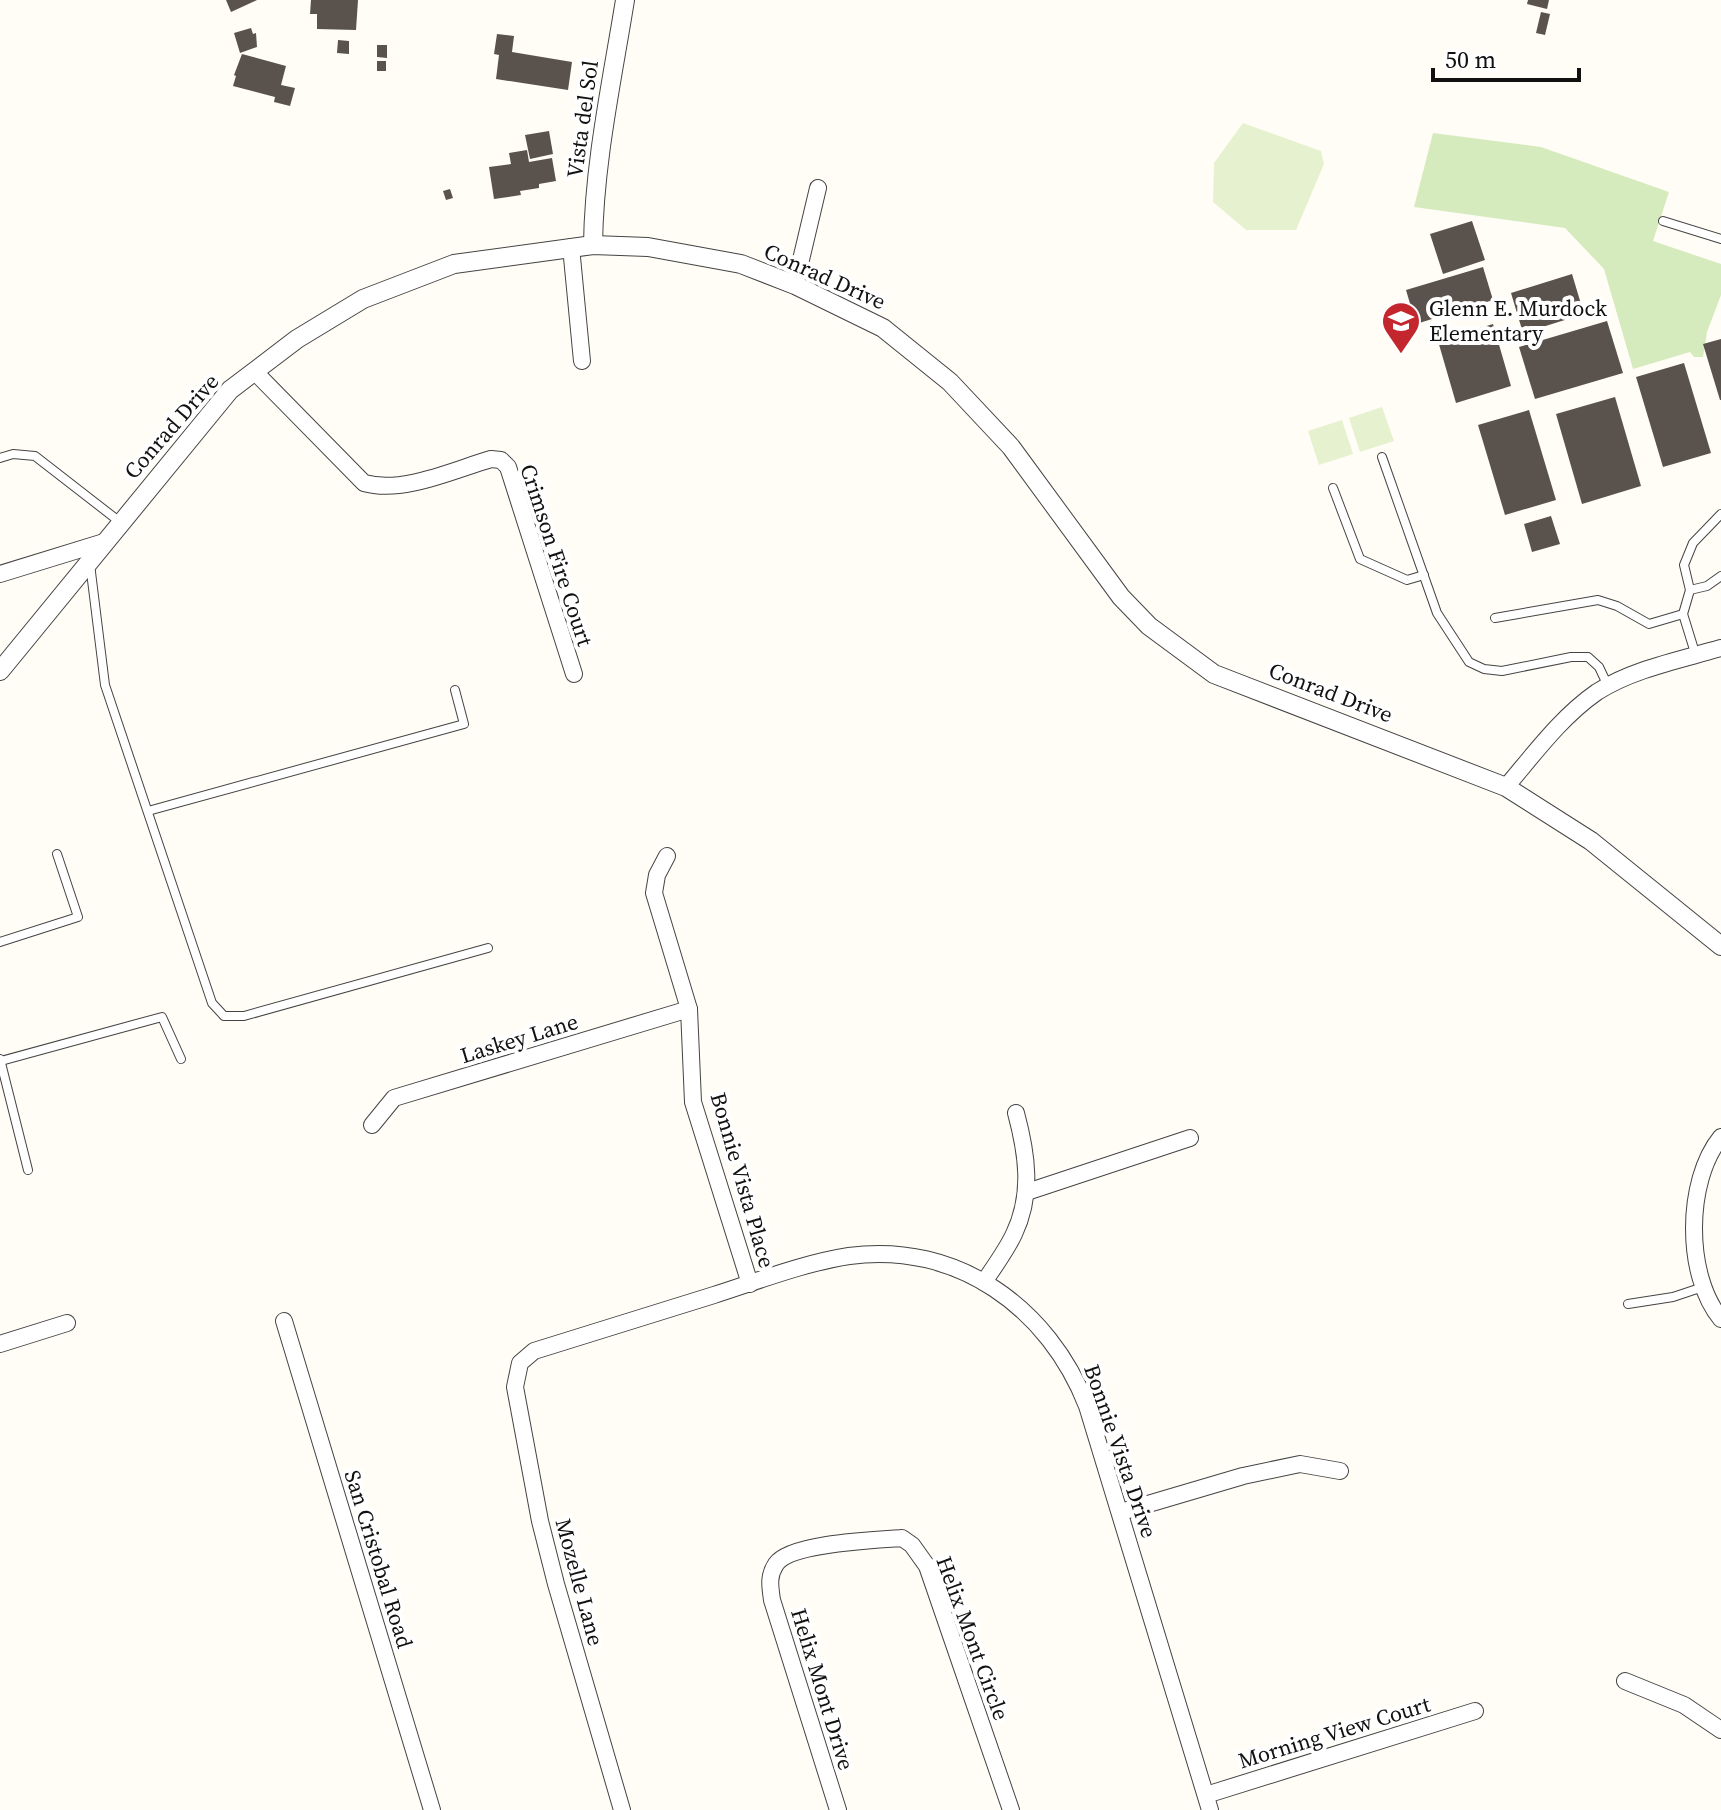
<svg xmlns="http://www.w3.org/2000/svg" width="1721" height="1810" font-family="'Source Serif 4',serif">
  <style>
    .green { fill: #d5ebbd }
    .pitch { fill: #e6f2cf }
    .building { fill: #5a524d }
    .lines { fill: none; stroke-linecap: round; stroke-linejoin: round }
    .service-casing { stroke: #444; stroke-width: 10 }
    .minor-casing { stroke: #444; stroke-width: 18 }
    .tertiary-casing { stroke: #444; stroke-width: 20 }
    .service { stroke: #fff; stroke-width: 8 }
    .minor { stroke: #fff; stroke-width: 16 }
    .tertiary { stroke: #fff; stroke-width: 18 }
    .labels { text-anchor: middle; stroke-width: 8; stroke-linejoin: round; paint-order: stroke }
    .street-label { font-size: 22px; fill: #111; stroke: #fff }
    .poi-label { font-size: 22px; fill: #111; stroke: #fff; text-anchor: start }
  </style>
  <rect width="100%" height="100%" fill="#fffdf5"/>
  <polygon class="green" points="1433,133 1541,147 1669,192 1653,241 1721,264 1721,295 1707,332 1703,357 1694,357 1690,352 1633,369 1604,269 1565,228 1414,207"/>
  <g class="pitch">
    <polygon points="1243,123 1321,151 1324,164 1296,230 1246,230 1213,202 1214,163"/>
    <polygon points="1382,407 1394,441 1360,452 1349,418"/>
    <polygon points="1342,420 1353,454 1319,465 1308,431"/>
  </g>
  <g class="building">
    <polygon points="226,0 257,0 231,12"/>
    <polygon points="311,0 358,0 356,30 317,29 317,14 310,14"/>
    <polygon points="1528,0 1549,0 1547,9 1527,4"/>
    <polygon points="1541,12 1550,14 1545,35 1536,33"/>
    <polygon points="251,28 253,34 256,33 257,47 240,53 234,33"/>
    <polygon points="497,34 514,36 512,52 572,62 568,90 496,79 499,55 494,54"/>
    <polygon points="338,40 349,41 349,54 337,53"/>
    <polygon points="377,45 387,45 387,58 377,57"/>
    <polygon points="242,54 286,66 281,85 295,88 290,106 274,102 275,97 233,86 236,76 234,75"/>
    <rect x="377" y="61" width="9" height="10"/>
    <polygon points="549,131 553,154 530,159 525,135"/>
    <polygon points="527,150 529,162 552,158 556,181 539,184 539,188 520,191 521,195 494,199 489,167 511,164 509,153"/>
    <polygon points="450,189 453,198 446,200 443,191"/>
    <polygon points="1472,221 1485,260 1443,274 1430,234"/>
    <polygon points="1483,267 1493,300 1416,324 1406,290"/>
    <polygon points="1572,274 1584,314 1523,333 1511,293"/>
    <polygon points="1607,321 1623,373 1535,399 1519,347"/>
    <polygon points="1493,324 1511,386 1456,403 1438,341"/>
    <polygon points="1721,339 1721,400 1720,400 1703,344"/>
    <polygon points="1684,363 1711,453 1663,467 1636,377"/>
    <polygon points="1615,397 1641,486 1582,504 1556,414"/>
    <polygon points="1529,410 1556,500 1505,515 1478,425"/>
    <polygon points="1551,516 1560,544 1532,552 1524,524"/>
  </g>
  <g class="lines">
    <g class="service-casing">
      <g id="service">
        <polyline points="1663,221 1721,239"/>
        <polyline points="1382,457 1437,613 1469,662 1484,669 1502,671 1571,657 1588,657 1599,667 1608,686"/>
        <polyline points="0,458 13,454 35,456 120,522"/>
        <polyline points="1333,488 1360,559 1407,580 1424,575"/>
        <polyline points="90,564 105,685 212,1003 224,1016 244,1016 488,948"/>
        <polyline points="1690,590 1707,586 1721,576"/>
        <polyline points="1495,618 1598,600 1617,606 1649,624 1683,614"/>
        <polyline points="1696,656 1683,614 1690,590 1684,565 1693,543 1721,514"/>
        <polyline points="148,811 464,724 455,690"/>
        <polyline points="0,942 78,917 57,854"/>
        <polyline points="0,1059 28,1170"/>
        <polyline points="1,1061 162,1017 181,1059"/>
        <polyline points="1628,1304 1673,1297 1703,1287"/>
      </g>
    </g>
    <g class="minor-casing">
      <g id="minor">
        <polyline points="571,247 582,361"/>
        <polyline points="795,285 818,188"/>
        <path d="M 255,372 L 364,483 C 403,494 453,470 491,459 L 501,460 L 508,467 L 574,674"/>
        <polyline points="0,574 104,542"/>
        <path d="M 1506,787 C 1534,754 1561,717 1597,692 C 1633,669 1680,660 1721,648"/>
        <polyline points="667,856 657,875 654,893 689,1009 693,1102 750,1284"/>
        <polyline points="372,1125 394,1098 689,1009"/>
        <path d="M 1721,1137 C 1685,1181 1685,1276 1721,1319"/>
        <polyline points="1027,1192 1190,1138"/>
        <path d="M 984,1282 C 994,1267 1006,1251 1014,1234 C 1033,1194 1027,1154 1016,1113"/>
        <polyline points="284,1321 432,1810"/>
        <polyline points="0,1344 67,1323"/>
        <polyline points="1121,1512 1243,1476 1300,1464 1340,1471"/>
        <polyline points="1625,1681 1684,1705 1721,1730"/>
        <polyline points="1206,1795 1475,1711"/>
        <path d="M 622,1810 L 556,1584 L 540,1521 L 515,1387 L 520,1363 L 534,1351 C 594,1332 654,1314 714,1295 C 758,1281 804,1263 849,1256 C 957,1241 1049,1308 1087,1406 L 1210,1810"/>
        <path d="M 838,1810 L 772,1600 C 770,1586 768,1576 776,1564 C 790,1543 876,1540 902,1538 L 912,1545 L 927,1566 L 1011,1810"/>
      </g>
    </g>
    <g class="tertiary-casing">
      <g id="tertiary">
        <path d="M 593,245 C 594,163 612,81 625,0"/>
        <polyline points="0,671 230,390 297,339 363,299 454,264 593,245 648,247 741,264 795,285 883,328 950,382 1011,447 1121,597 1149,626 1214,674 1506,787 1591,841 1721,946"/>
      </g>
    </g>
    <use href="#service" class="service"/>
    <use href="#minor" class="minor"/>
    <use href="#tertiary" class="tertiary"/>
  </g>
  <defs>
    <g id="school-pin" transform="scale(2)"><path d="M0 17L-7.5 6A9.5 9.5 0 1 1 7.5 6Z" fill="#c4262e" stroke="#fff"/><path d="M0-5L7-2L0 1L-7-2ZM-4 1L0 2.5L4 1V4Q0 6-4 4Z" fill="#fff"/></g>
  </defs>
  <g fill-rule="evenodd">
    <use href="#school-pin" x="1401" y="321"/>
  </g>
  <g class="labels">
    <g class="street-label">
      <text transform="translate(582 119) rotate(-82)" y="8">Vista del Sol</text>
      <text transform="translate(825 276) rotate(24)" y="8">Conrad Drive</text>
      <text transform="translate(171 426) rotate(-49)" y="8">Conrad Drive</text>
      <text transform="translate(557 555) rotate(72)" y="8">Crimson Fire Court</text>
      <text transform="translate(1331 692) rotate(21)" y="8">Conrad Drive</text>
      <text transform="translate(519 1038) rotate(-17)" y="8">Laskey Lane</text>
      <text transform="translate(743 1180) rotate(74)" y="8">Bonnie Vista Place</text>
      <text transform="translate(1121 1451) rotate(71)" y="8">Bonnie Vista Drive</text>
      <text transform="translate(379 1559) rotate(73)" y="8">San Cristobal Road</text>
      <text transform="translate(580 1582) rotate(75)" y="8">Mozelle Lane</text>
      <text transform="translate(973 1638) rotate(70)" y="8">Helix Mont Circle</text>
      <text transform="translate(823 1689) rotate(73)" y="8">Helix Mont Drive</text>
      <text transform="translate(1334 1732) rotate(-17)" y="8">Morning View Court</text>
    </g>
    <g class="poi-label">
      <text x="1429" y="316">Glenn E. Murdock<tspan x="1429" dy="25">Elementary</tspan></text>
    </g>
  </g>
  <path d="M1433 68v12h146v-12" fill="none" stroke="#111111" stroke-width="4"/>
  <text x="1445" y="68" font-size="24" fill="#111111" stroke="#ffffff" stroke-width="6" paint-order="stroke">50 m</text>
</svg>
